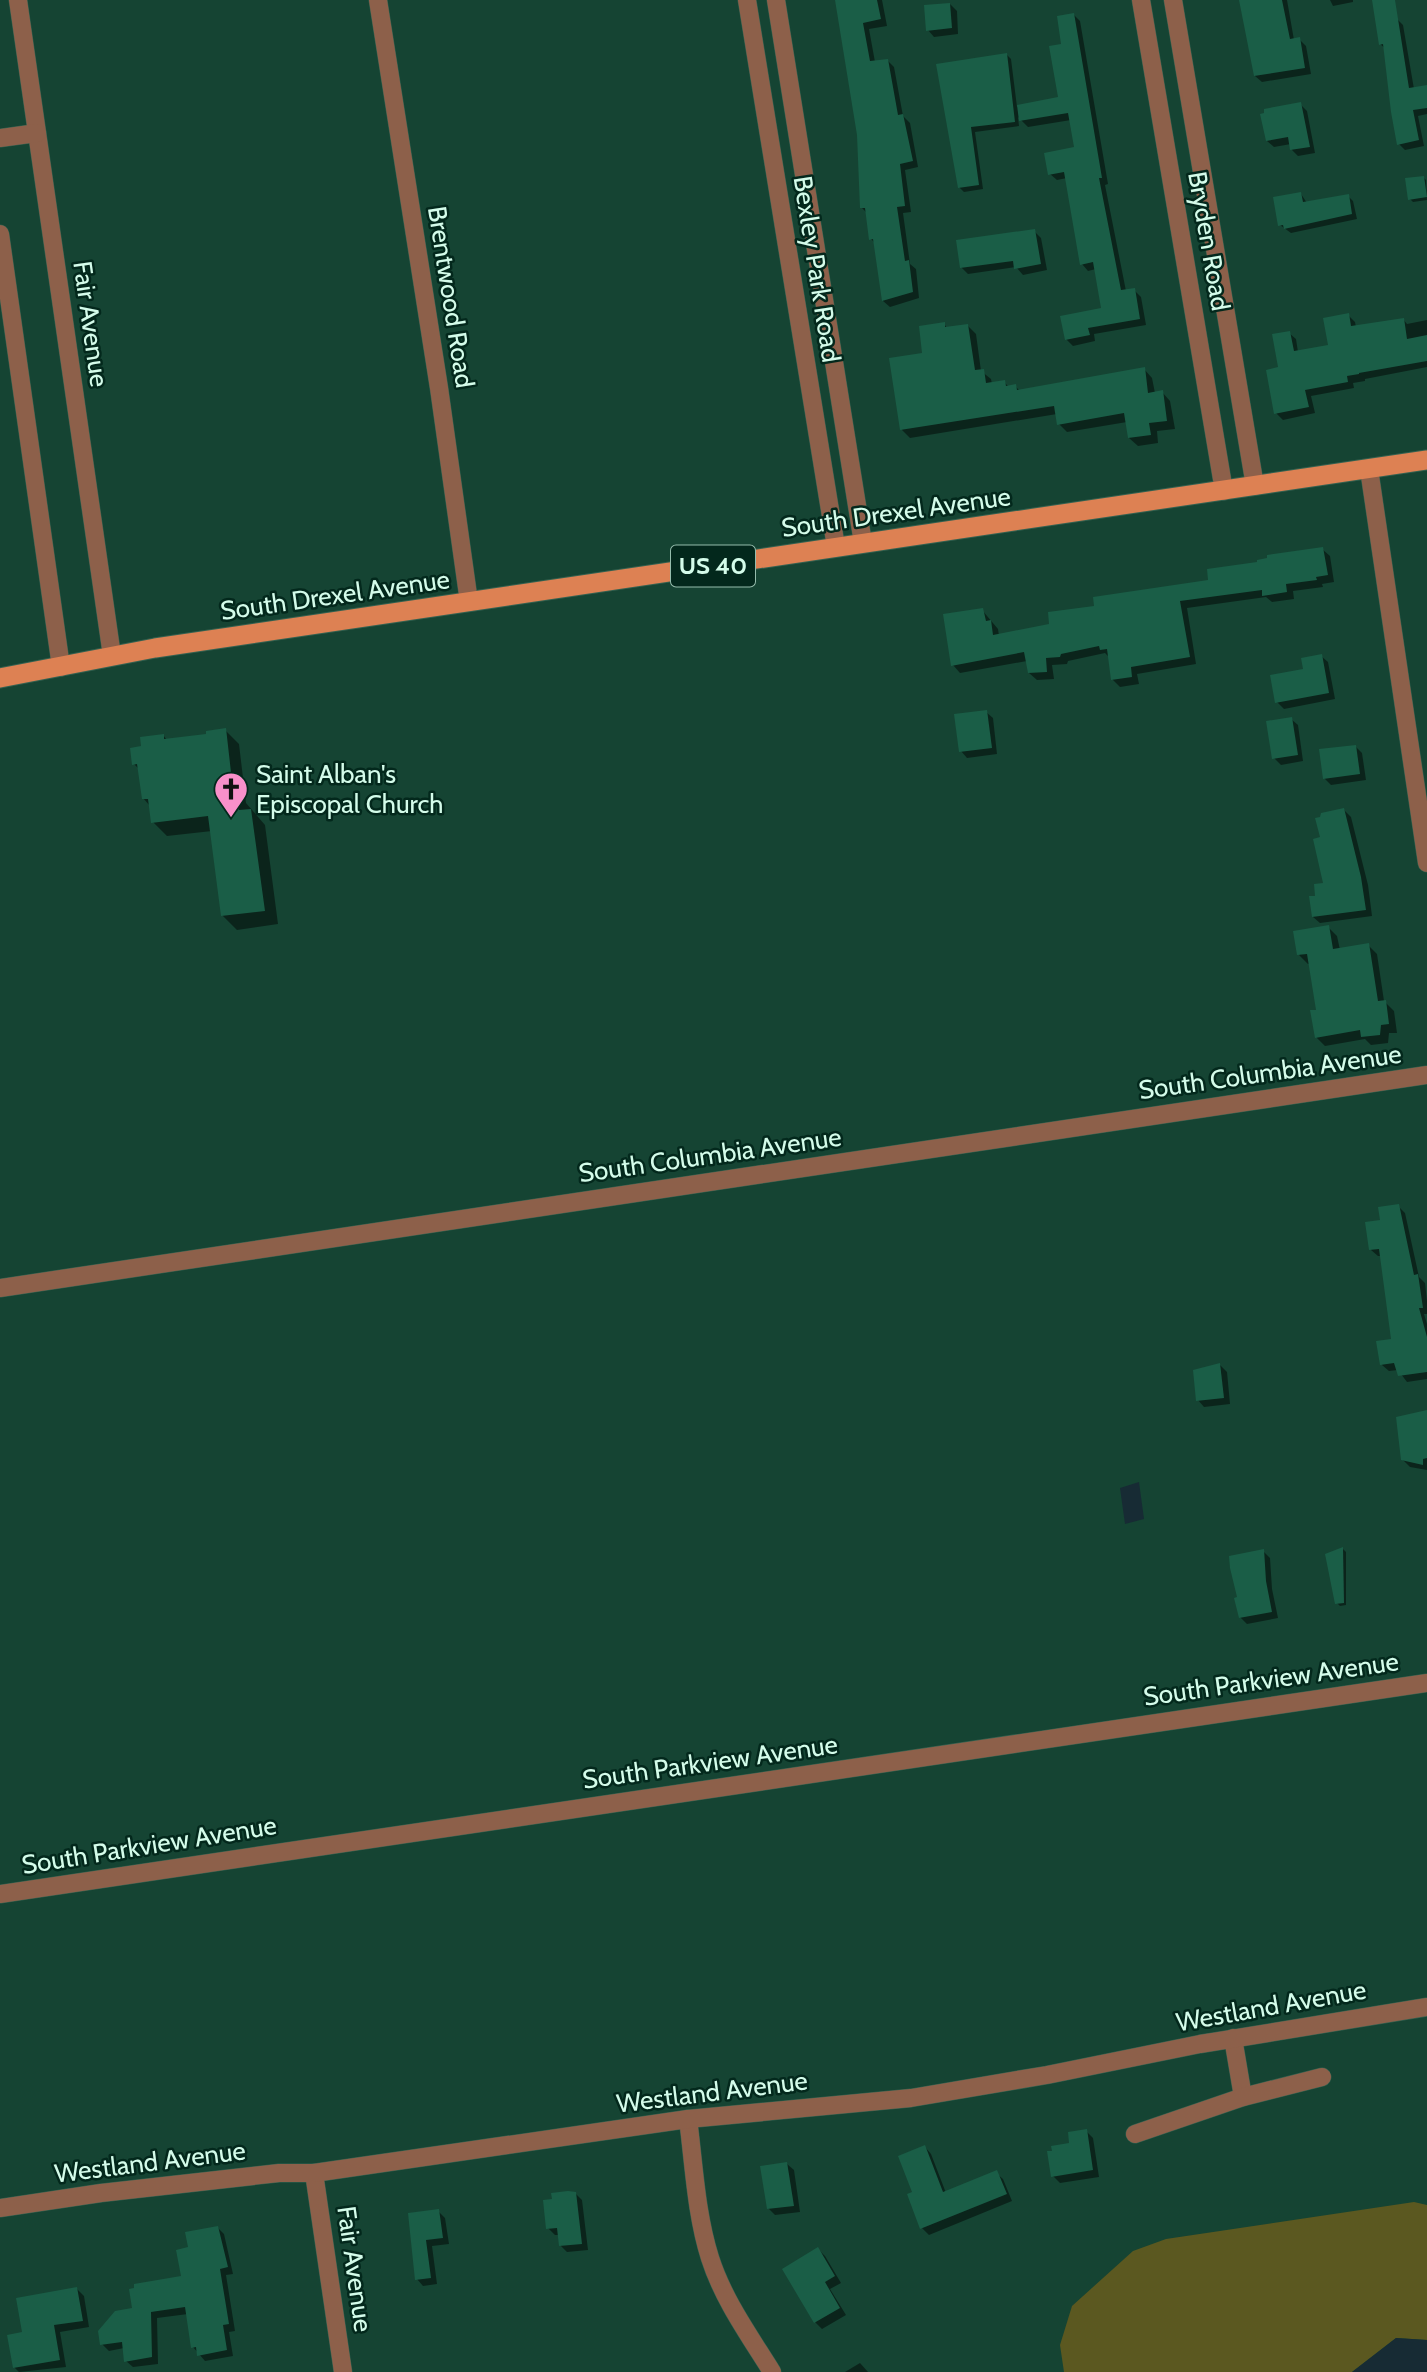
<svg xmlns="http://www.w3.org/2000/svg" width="1427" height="2372" font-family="Cabin,sans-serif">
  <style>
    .green { fill: #5b5820 }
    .water { fill: #172b34 }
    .shadow { fill: #0007 }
    .building { fill: #1a5e47 }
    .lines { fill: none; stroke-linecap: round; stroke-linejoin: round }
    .minor-casing { stroke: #346150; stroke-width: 19 }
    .primary-casing { stroke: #346150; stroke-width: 21 }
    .minor { stroke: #8d604a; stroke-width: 18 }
    .primary { stroke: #dd8153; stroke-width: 19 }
    .labels { text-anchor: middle; stroke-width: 5; stroke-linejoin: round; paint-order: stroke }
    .shield { fill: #03281c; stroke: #95bcac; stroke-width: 2 }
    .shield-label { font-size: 24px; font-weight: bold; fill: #d4fcea }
    .street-label { font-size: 26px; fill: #d4fcea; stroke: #03281c }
    .poi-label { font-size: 26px; fill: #d4fcea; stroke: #03281c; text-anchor: start }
  </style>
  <rect width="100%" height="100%" fill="#154433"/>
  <polygon class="green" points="1414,2202 1427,2205 1427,2340 1396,2338 1352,2372 1064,2372 1060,2345 1072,2306 1133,2251 1166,2239"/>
  <g class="water">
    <polygon points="1139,1482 1144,1519 1125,1524 1120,1488"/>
    <polygon points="1396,2338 1427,2340 1427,2372 1352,2372"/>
  </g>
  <g class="shadow">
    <polygon points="836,0 882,0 887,26 869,29 875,62 887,60 894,67 903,116 910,123 918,167 905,170 911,212 903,213 910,264 916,269 919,298 890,307 883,301 875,243 871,239 867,213 862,208 859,135"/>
    <polygon points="1241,0 1287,0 1294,40 1299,39 1306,46 1311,74 1262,82 1255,76"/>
    <polygon points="1330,0 1353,0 1353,2 1333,6"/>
    <polygon points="950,4 957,11 958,34 934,37 928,30"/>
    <polygon points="1074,15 1080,21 1108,184 1105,185 1126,291 1134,290 1141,297 1146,325 1094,334 1095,341 1073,346 1066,339 1103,309 1096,269 1088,271 1082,264 1067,178 1057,180 1050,174 1076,149 1071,120 1028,127 1018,117 1019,126 975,132 983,189 964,192 959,187 938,66 1007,55 1011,59 1017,107 1060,99 1063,45"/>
    <polygon points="1397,19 1403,25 1414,89 1427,87 1427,114 1418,116 1424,146 1405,150 1399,144 1386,49 1380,44"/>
    <polygon points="1300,104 1307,111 1315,153 1298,156 1292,150 1291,144 1274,147 1267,141"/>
    <polygon points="1423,177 1426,180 1427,200 1413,202 1410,199"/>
    <polygon points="1301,194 1307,203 1348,196 1353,201 1357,219 1291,233 1280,225"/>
    <polygon points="1034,231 1041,238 1047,270 1023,275 1016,267 968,274 961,267"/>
    <polygon points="1348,315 1355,322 1356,327 1403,319 1407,324 1427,320 1427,367 1365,379 1365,381 1353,383 1354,388 1311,396 1315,413 1283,420 1276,413 1280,368 1289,333 1296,339 1298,352 1330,346"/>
    <polygon points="944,324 948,329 968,326 976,334 981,371 991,379 992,384 1004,382 1009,387 1015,386 1020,391 1144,369 1152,378 1155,393 1162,392 1170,401 1175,429 1157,431 1158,443 1138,446 1129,438 1127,422 1067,432 1059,424 1057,414 910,438 902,430 924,355"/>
    <polygon points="1322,549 1330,556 1334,582 1322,584 1323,587 1293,591 1294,599 1272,602 1266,597 1187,608 1196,664 1137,674 1139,684 1120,687 1112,679 1110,658 1105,653 1068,661 1067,664 1052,665 1054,679 1037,680 1029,673 1027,661 960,673 953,665 982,610 998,629 999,636 1051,625 1096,608 1210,581 1259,564"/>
    <polygon points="1321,656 1328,662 1335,699 1284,709 1277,702"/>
    <polygon points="986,712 993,718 997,754 967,758 961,751"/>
    <polygon points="1291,719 1298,725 1303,761 1281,765 1274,758"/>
    <polygon points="225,730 239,744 246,803 265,825 278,924 237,930 222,915 212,831 167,836 153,822 150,806 143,798 140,770 134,764 143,748 163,735 167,740 208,735"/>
    <polygon points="1355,746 1362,753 1366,780 1331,785 1324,778"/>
    <polygon points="1344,810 1351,817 1368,885 1372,916 1320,923 1313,917 1317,897 1325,884 1322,839"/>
    <polygon points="1328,927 1337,936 1340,950 1368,945 1377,954 1384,1001 1394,1011 1397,1033 1389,1033 1388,1043 1371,1045 1365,1039 1325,1046 1316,1037 1318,1011 1311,963 1308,964 1299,955"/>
    <polygon points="1398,1206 1405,1213 1419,1277 1425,1283 1427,1301 1427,1314 1424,1314 1427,1324 1427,1379 1407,1382 1398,1370 1389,1371 1382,1365 1393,1340 1381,1256 1378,1256 1371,1250 1382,1221"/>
    <polygon points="1220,1365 1227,1372 1230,1404 1204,1407 1198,1400"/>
    <polygon points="1427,1412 1427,1470 1410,1467 1403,1460"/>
    <polygon points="1343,1549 1346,1552 1346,1605 1340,1606 1337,1603"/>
    <polygon points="1263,1551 1270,1558 1272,1589 1278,1618 1247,1624 1240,1617 1240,1598"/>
    <polygon points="1086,2131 1093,2138 1099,2177 1060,2183 1053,2176 1071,2144"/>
    <polygon points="925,2147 931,2154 946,2193 996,2173 1003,2179 1012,2201 929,2235 922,2228 914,2193"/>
    <polygon points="787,2164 794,2170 800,2212 775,2215 768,2208"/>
    <polygon points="576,2194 582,2200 588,2250 567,2252 561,2246 559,2235 555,2235 548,2228"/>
    <polygon points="438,2211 445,2218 449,2244 432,2246 437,2284 423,2286 417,2279 410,2215"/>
    <polygon points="218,2228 224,2234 233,2274 226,2275 235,2331 229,2332 233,2356 205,2361 193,2347 188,2314 157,2318 158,2364 133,2367 126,2361 124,2348 109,2351 102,2344 134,2309 183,2278 190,2248"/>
    <polygon points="818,2249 825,2256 841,2283 830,2289 846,2315 822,2329 815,2322"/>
    <polygon points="77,2289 84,2296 89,2327 60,2332 66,2367 19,2372 14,2367 24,2334"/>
    <polygon points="860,2363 868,2372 845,2372"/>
  </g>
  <g class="building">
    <polygon points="835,0 877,0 881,19 863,23 870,61 888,59 898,115 903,114 913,161 900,164 905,206 897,207 905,261 909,260 913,292 882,301 873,239 869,240 865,208 860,208 857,135"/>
    <polygon points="1239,0 1282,0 1290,39 1300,37 1305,68 1254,76"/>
    <polygon points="1372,0 1395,0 1409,88 1427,85 1427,108 1413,110 1419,140 1397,145 1391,112 1383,44 1379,45"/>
    <polygon points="950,3 952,28 926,31 924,5"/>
    <polygon points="1074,13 1102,178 1099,178 1121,290 1135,288 1140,319 1088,328 1090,335 1065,340 1060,316 1101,308 1093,262 1080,265 1064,172 1048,175 1044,153 1074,147 1068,113 1019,121 1017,105 1058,97 1049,46 1061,44 1057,16"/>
    <polygon points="1007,53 1015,122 971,127 979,185 958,188 936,64"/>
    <polygon points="1301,102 1310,147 1290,150 1288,137 1266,141 1260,114 1264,113 1264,109"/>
    <polygon points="1424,176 1427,197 1408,200 1405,178"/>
    <polygon points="1301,192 1303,202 1349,194 1352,214 1284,229 1283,225 1278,226 1273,197"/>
    <polygon points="1035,229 1041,264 1014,269 1013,261 960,268 956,240"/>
    <polygon points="1349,313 1351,326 1404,318 1407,339 1427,335 1427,361 1359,373 1359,374 1347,376 1348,382 1305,390 1309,407 1274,414 1266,370 1278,367 1272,334 1290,331 1294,351 1328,345 1323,318"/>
    <polygon points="945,322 945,327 968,324 975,370 984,369 986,383 1005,380 1006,386 1016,384 1017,390 1145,367 1148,393 1163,390 1167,421 1149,423 1151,435 1128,438 1124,413 1057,425 1054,406 900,430 889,358 922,353 919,326"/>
    <polygon points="1323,547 1328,575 1316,577 1317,580 1286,584 1287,592 1262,596 1262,590 1180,601 1190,657 1131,667 1132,677 1111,680 1107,649 1100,650 1099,646 1061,654 1060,657 1046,658 1047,672 1028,673 1024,652 951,666 943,614 983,608 986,621 991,620 993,635 1049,624 1048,612 1094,606 1093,597 1208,580 1207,569 1257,562 1257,560 1267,558 1267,555"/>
    <polygon points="1322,654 1329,693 1275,703 1270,675 1303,669 1301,658"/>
    <polygon points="987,710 992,748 959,752 954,714"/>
    <polygon points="1292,717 1298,755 1272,759 1266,721"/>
    <polygon points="226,728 233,790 236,790 239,810 251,809 265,911 221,916 208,816 151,823 148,799 142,799 137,764 132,765 130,748 141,746 140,737 164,734 164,739 206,734 206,731"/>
    <polygon points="1356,745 1360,774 1323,779 1319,749"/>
    <polygon points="1344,808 1361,877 1366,910 1312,917 1309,896 1315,896 1314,884 1323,883 1313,839 1320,837 1315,818 1320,817 1321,813"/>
    <polygon points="1329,925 1333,949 1369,943 1378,1001 1386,1000 1389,1024 1381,1025 1380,1035 1361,1037 1360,1030 1315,1038 1310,1010 1316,1010 1307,954 1297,955 1293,931"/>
    <polygon points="1399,1204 1414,1275 1418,1274 1423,1308 1419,1308 1427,1337 1427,1372 1398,1376 1394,1363 1380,1365 1376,1341 1391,1339 1379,1249 1369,1250 1365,1222 1380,1220 1378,1207"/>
    <polygon points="1220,1363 1224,1398 1196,1401 1193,1370"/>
    <polygon points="1427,1410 1427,1458 1423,1459 1423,1465 1401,1460 1396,1417"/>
    <polygon points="1343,1547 1344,1603 1335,1604 1325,1554"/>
    <polygon points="1264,1549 1266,1581 1272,1612 1239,1618 1234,1598 1237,1597 1230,1568 1229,1556"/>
    <polygon points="1087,2129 1093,2170 1051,2177 1047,2151 1052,2151 1051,2146 1069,2143 1068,2132"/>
    <polygon points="925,2145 943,2192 997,2170 1007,2194 920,2229 907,2194 912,2192 898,2156"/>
    <polygon points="787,2162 794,2206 767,2209 760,2166"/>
    <polygon points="568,2191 576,2192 582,2244 559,2246 557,2228 546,2229 543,2200 552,2199 551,2193"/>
    <polygon points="439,2209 443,2238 426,2240 431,2278 415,2280 408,2213"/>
    <polygon points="218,2226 228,2267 220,2269 229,2324 223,2325 227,2350 197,2356 196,2347 191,2348 185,2307 151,2312 152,2357 124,2362 122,2342 100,2345 98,2331 115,2311 132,2308 129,2289 134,2288 134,2284 181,2276 176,2250 188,2247 185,2232"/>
    <polygon points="818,2247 835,2276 825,2282 840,2308 814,2323 782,2269"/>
    <polygon points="77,2287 83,2321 54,2325 60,2360 13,2368 7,2335 22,2332 16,2298"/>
  </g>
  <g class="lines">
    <g class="minor-casing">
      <g id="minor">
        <polyline points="18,0 112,656"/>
        <polyline points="378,0 439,388 469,602"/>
        <polyline points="747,0 836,547"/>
        <polyline points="776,0 863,543"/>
        <polyline points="1141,0 1224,491"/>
        <polyline points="1173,0 1255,486"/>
        <polyline points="0,138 37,133"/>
        <polyline points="0,234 61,667"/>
        <polyline points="1369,469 1427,863"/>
        <polyline points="0,1288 1427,1075"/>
        <polyline points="0,1894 1427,1683"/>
        <polyline points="1233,2038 1243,2097"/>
        <path d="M 688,2119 C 694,2165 696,2214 710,2258 C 723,2299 749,2335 772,2372"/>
        <polyline points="1135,2134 1243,2097 1322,2077"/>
        <polyline points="314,2173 343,2372"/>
        <polyline points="0,2208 101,2193 279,2173 314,2173 688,2119 911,2098 1047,2075 1200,2044 1427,2007"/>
      </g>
    </g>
    <g class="primary-casing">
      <polyline id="primary" points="0,678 155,648 1427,460"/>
    </g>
    <use href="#minor" class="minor"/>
    <use href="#primary" class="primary"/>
  </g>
  <defs>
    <g id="church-pin" transform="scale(1.75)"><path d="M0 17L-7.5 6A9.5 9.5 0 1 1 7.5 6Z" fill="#f890ca" stroke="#03281c"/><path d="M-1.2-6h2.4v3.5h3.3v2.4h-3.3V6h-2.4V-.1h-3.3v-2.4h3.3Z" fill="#111"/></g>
  </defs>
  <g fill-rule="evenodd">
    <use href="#church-pin" x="231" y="789"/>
  </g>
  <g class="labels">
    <rect class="shield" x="671" y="545.5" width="84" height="41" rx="5"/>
    <g class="shield-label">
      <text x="713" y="574">US 40</text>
    </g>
    <g class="street-label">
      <text transform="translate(1209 241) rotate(80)" y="9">Bryden Road</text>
      <text transform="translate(817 269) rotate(81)" y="9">Bexley Park Road</text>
      <text transform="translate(451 297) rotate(81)" y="9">Brentwood Road</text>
      <text transform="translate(91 324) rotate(82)" y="9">Fair Avenue</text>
      <text transform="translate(896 512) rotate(-8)" y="9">South Drexel Avenue</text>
      <text transform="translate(335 595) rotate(-8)" y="9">South Drexel Avenue</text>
      <text transform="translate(1270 1072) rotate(-8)" y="9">South Columbia Avenue</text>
      <text transform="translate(710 1155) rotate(-8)" y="9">South Columbia Avenue</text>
      <text transform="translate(1271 1679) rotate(-8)" y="9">South Parkview Avenue</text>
      <text transform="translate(710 1762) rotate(-8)" y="9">South Parkview Avenue</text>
      <text transform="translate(149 1845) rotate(-9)" y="9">South Parkview Avenue</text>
      <text transform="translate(1271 2006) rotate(-10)" y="9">Westland Avenue</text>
      <text transform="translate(712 2092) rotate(-7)" y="9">Westland Avenue</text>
      <text transform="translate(150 2162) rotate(-7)" y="9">Westland Avenue</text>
      <text transform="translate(355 2269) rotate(82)" y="9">Fair Avenue</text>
    </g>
    <g class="poi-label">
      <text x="256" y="783">Saint Alban's<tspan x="256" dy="30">Episcopal Church</tspan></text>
    </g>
  </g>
</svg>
